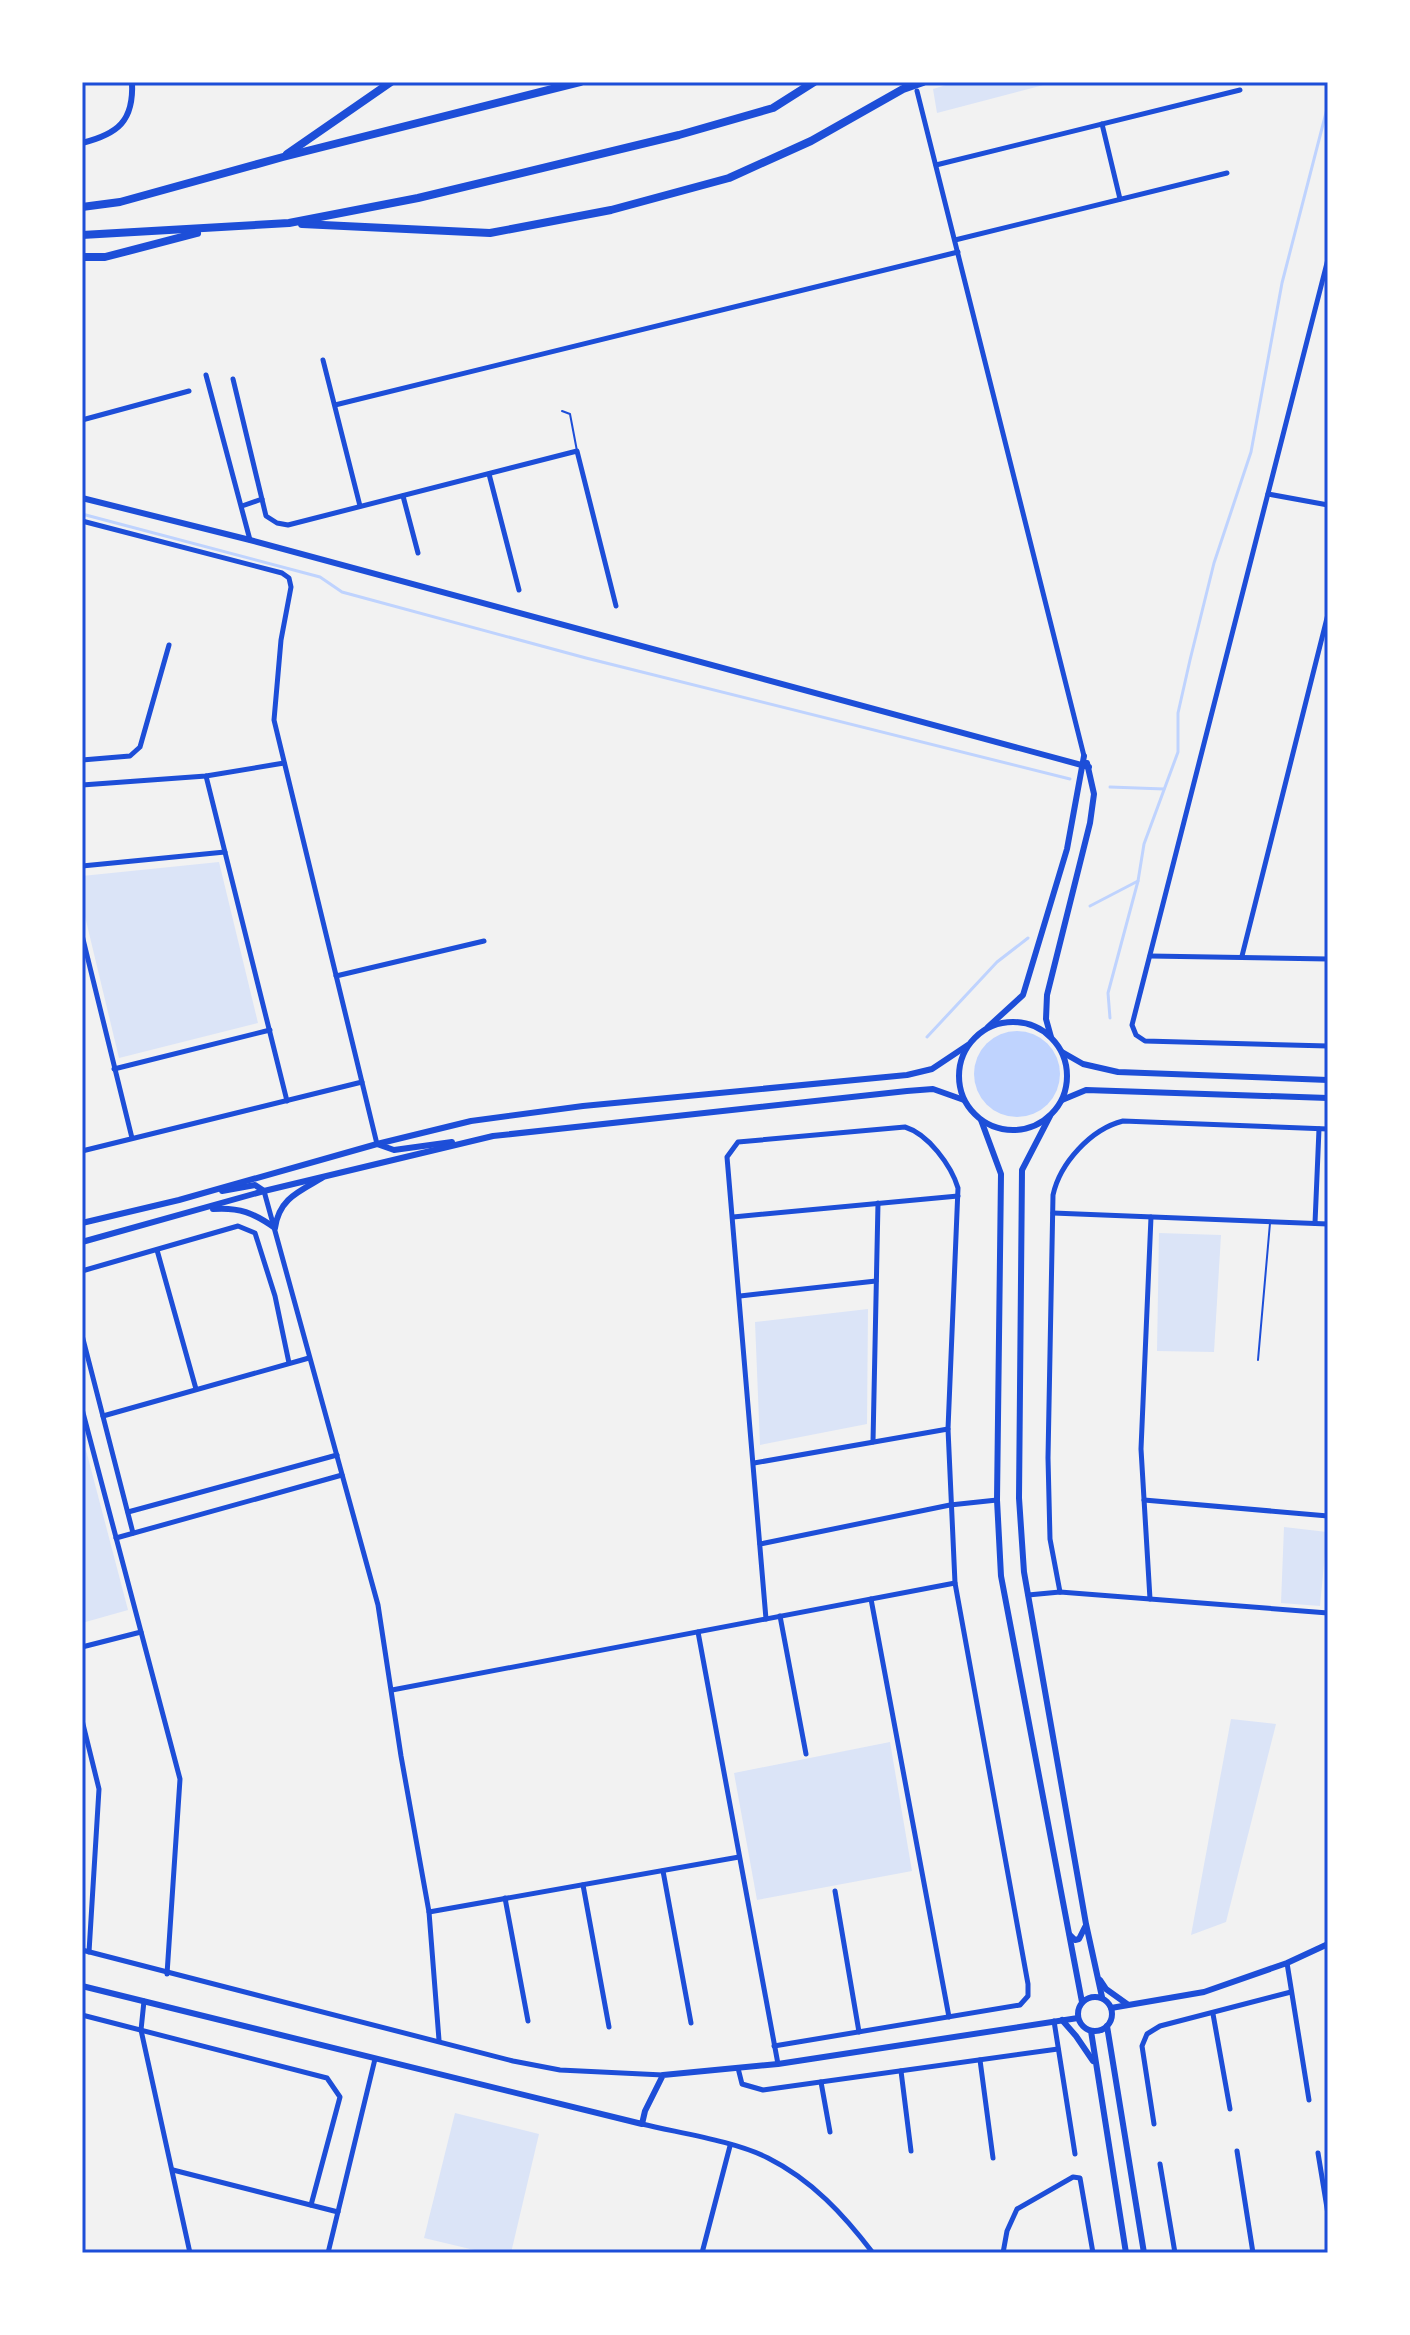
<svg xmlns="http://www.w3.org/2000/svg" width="1410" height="2335" font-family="'Golos Text',sans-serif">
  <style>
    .green { fill: #dbe4f7 }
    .water { fill: #bfd3fe }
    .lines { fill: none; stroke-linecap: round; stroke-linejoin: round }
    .stream { stroke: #bfd3fe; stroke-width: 3 }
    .service { stroke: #1d4ed8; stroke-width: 2 }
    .minor { stroke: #1d4ed8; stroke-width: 5 }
    .tertiary { stroke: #1d4ed8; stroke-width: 6 }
    .secondary { stroke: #1d4ed8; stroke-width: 6 }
    .motorway { stroke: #1d4ed8; stroke-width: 8 }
    .neatline { fill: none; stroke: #1d4ed8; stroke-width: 3 }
  </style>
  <rect width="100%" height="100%" fill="#f2f2f2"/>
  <g class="green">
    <polygon points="956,82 1055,82 937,113 933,89"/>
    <polygon points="219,862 258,1023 119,1058 82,904 82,876"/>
    <polygon points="1159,1233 1221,1235 1214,1352 1157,1351"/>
    <polygon points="868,1309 867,1424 760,1445 755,1322"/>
    <polygon points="86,1450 128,1610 82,1623 82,1451"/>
    <polygon points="1284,1527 1327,1532 1320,1606 1281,1603"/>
    <polygon points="1231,1719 1276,1724 1226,1922 1191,1935"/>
    <polygon points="890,1742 912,1871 757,1900 734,1773"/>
    <polygon points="455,2113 539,2134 511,2253 487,2253 424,2238"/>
  </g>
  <circle class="water" cx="1017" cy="1074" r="43"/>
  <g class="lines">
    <g class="stream">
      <polyline points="82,514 320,577 342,592 586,658 1070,779"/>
      <polyline points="1110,787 1164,789"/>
      <polyline points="1090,906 1138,881"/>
      <polyline points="1110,1018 1108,993 1138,881 1144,844 1178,752 1178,713 1190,660 1214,563 1251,452 1282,283 1328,105"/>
      <polyline points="927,1037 997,962 1028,938"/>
    </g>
    <g class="service">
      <polyline points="562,411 570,414 577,451"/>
      <polyline points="1258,1360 1270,1223"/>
    </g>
    <g class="minor">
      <polyline points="917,91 1084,756"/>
      <polyline points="1102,124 1120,199"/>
      <polyline points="936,165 1240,90"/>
      <polyline points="955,240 1227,173"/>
      <polyline points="1328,259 1132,1025 1136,1035 1145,1041 1328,1046"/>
      <polyline points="323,360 360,506"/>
      <polyline points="206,375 250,540"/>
      <polyline points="233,379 266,516 277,523 288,525 577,451 616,606"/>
      <polyline points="335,405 958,252"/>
      <polyline points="82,420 189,391"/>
      <polyline points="489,474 519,590"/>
      <polyline points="1268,494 1328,505"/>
      <polyline points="403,496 418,553"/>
      <polyline points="242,506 262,499"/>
      <polyline points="82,521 282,573 289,578 291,587 281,640 274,720 377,1144"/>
      <polyline points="82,760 130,756 140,747 169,645"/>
      <polyline points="206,776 287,1101"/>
      <polyline points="82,785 206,776 284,763"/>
      <polyline points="82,866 225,852"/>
      <polyline points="82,935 132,1138"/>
      <polyline points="1150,956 1328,959"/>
      <polyline points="1242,956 1328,614"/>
      <polyline points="336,976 484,941"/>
      <polyline points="114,1069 270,1030"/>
      <polyline points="82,1151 362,1082"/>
      <polyline points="264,1191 378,1605 401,1756 429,1912 439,2040"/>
      <polyline points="1053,1213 1328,1224"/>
      <polyline points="733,1217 958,1196"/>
      <polyline points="1315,1223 1319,1129"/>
      <polyline points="157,1250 196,1389"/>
      <polyline points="82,1271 238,1226 255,1233 275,1296 289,1363"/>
      <polyline points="740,1296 876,1281"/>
      <polyline points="82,1335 133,1533"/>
      <polyline points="82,1409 180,1779 167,1974"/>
      <polyline points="103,1416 309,1358"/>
      <polyline points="873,1442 878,1203"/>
      <polyline points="754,1463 948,1429"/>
      <polyline points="1144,1500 1328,1516"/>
      <polyline points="128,1512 337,1455"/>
      <polyline points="116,1538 342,1475"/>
      <polyline points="760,1544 950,1505 997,1500"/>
      <path d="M 1060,1592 L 1050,1539 L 1048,1458 L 1053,1195 C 1060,1163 1091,1129 1123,1121 L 1328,1129"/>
      <polyline points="1028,1595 1060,1592 1328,1613"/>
      <polyline points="871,1599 949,2017"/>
      <polyline points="1150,1599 1141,1449 1151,1217"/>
      <polyline points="780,1616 806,1754"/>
      <path d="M 766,1619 L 727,1157 L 738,1142 L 905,1127 C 928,1134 951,1165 958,1188 L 948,1429 L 955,1583 L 1028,1984 L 1028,1996 L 1020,2005 L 774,2046"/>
      <polyline points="698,1632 778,2064"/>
      <polyline points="82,1647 141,1632"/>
      <polyline points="392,1690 955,1583"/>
      <polyline points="82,1720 99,1789 89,1952"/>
      <polyline points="663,1871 691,2023"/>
      <polyline points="583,1885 609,2027"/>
      <polyline points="835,1891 859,2032"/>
      <polyline points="505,1898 528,2021"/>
      <polyline points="429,1912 739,1857"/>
      <polyline points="82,1950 513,2061 560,2070 663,2075"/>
      <polyline points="1287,1963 1309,2100"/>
      <polyline points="144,2001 141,2030 190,2253"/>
      <polyline points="1213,2014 1230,2109"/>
      <polyline points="82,2015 327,2078 340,2097 311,2205"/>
      <polyline points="1054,2021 1075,2154"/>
      <polyline points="980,2060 993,2158"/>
      <polyline points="738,2068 742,2084 763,2090 1058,2049"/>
      <polyline points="901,2071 911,2151"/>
      <polyline points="821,2082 830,2132"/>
      <path d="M 642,2124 C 679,2133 735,2141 768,2158 C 812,2180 844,2215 873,2253"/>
      <polyline points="1154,2124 1142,2046 1147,2034 1160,2026 1291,1992"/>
      <polyline points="1237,2151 1253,2253"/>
      <polyline points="1318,2153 1328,2214"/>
      <polyline points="1160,2164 1175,2253"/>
      <polyline points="173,2170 338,2212"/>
      <polyline points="328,2253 375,2059"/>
      <polyline points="702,2253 730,2146"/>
      <polyline points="1003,2253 1007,2231 1017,2209 1073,2177 1080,2178 1093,2253"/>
    </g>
    <g class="tertiary">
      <path d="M 82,143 C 118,134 134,121 132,82"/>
      <polyline points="82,498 250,540 1089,767"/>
      <polyline points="988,1027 1023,995 1067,849 1084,756"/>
      <polyline points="1051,1037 1046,1019 1047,995 1090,823 1094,794 1087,763"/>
      <polyline points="1050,1116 1022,1170 1019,1498 1024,1572 1086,1924 1102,1997"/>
      <polyline points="981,1120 1001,1174 997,1500 1001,1576 1082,2002"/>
      <polyline points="1070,1935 1075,1940 1079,1939 1085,1927"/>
      <polyline points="1100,1980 1106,1989 1127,2004"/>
      <polyline points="82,1986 642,2124 645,2111 663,2075 778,2064 1078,2018"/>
      <circle cx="1095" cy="2014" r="17"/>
      <polyline points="1111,2008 1204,1992 1287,1963 1328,1944"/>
      <polyline points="1062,2020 1076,2036 1093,2061"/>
      <polyline points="1107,2026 1144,2253"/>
      <polyline points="1091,2031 1126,2253"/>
    </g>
    <g class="secondary">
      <circle cx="1013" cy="1076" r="54"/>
      <polyline points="1062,1052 1083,1064 1118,1072 1328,1080"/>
      <polyline points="1062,1100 1086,1090 1328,1098"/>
      <polyline points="377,1144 394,1150 452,1142"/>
      <polyline points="222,1191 255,1185 264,1191"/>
      <path d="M 213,1209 C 239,1207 254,1213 275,1228 C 279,1199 298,1192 322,1178"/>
      <polyline points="82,1223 179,1200 377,1144 471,1121 583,1106 907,1075 932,1069 968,1045"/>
      <polyline points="82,1242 264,1191 493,1136 907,1091 933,1089 964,1100"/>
    </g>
    <g class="motorway">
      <polyline points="287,154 391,82"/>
      <polyline points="82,207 120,202 283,157 580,82"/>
      <polyline points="302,224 490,233 611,210 729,178 811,141 903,89 923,82"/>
      <polyline points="82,235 289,223 418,198 679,135 773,108 814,82"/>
      <polyline points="82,257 105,257 197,233"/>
    </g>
  </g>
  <rect width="1410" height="2335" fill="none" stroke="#ffffff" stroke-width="168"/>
  <rect x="84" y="84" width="1242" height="2167" class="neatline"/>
</svg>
